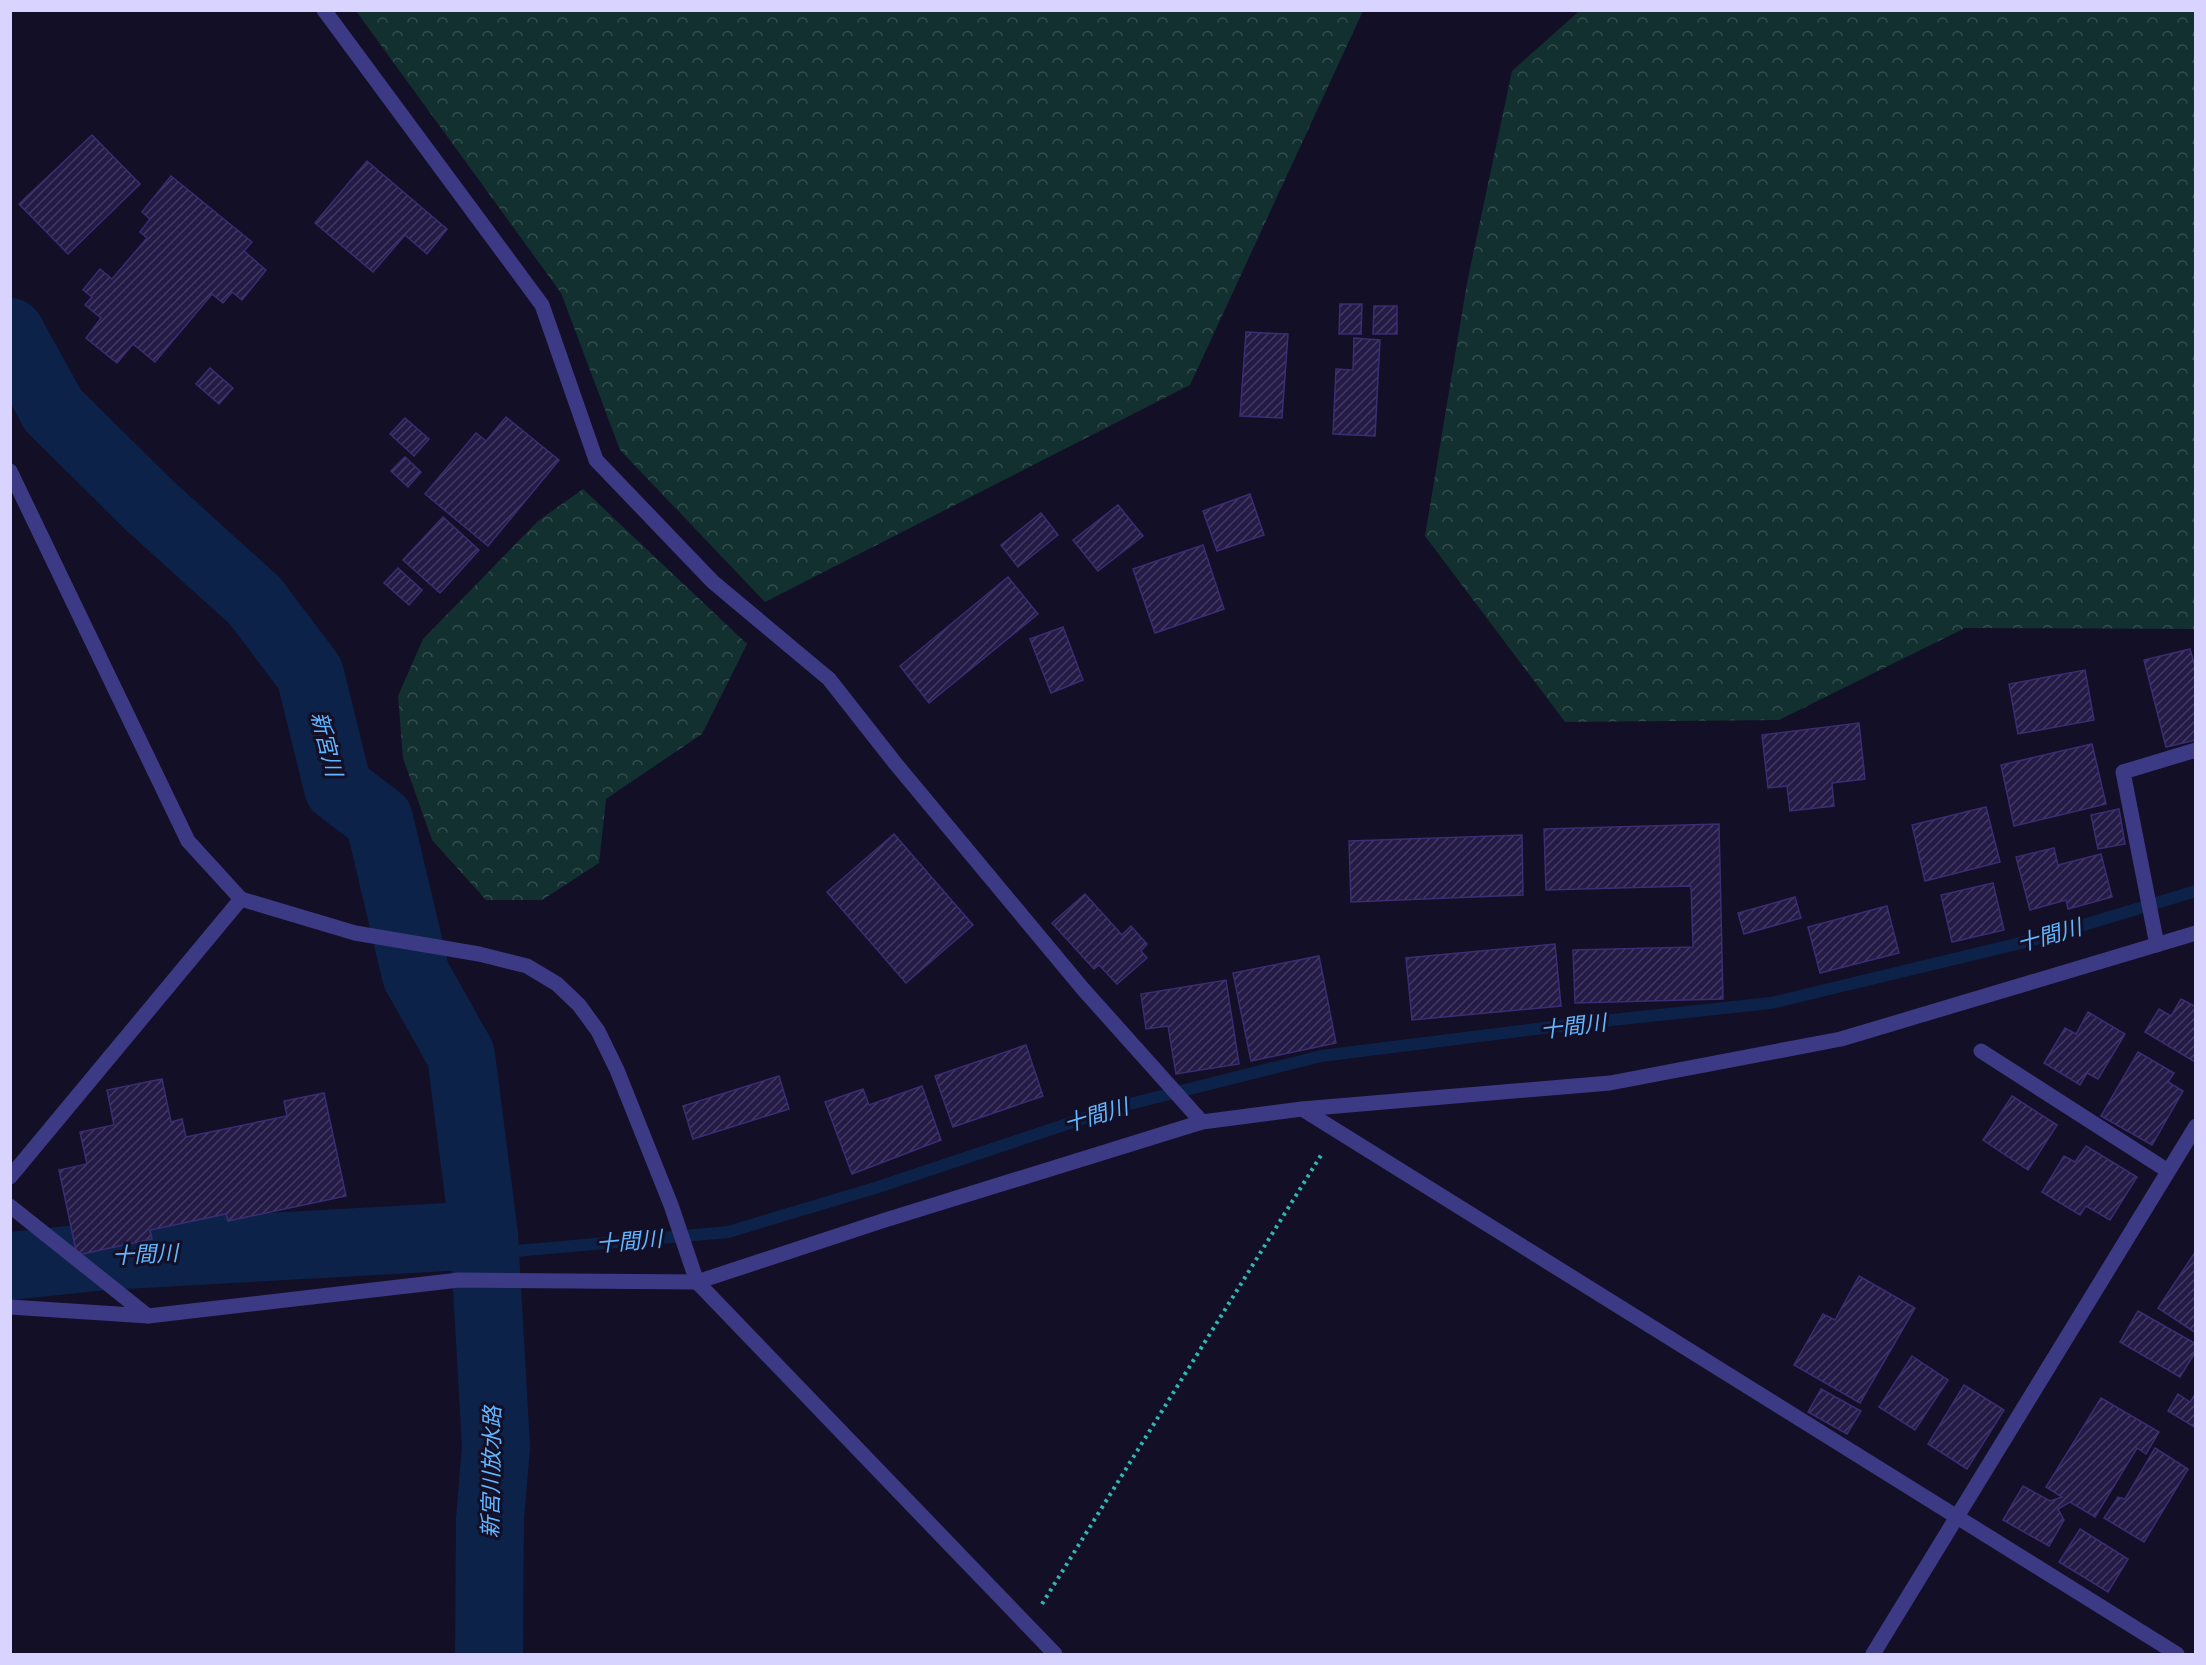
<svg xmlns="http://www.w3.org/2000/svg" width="2206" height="1665" font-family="'DM Sans','Noto Sans JP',sans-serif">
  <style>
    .forest { fill: url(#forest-crowns) }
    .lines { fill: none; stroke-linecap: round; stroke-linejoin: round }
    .stream { stroke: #0c2248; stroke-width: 12 }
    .river { stroke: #0c2248; stroke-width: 68 }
    .building { fill: url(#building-hatch); stroke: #3b2d73; stroke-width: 1.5 }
    .path { stroke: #2fb8b0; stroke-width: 4; stroke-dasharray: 3 4.5; stroke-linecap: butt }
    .minor { stroke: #3d3a85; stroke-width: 15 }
    .tertiary { stroke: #3d3a85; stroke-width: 15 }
    .labels { text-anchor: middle; stroke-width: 6; stroke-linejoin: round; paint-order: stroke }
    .water-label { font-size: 22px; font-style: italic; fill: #62b6ff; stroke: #130f26 }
  </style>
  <defs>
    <pattern id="forest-crowns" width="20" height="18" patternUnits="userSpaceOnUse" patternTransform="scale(1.5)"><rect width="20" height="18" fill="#12302f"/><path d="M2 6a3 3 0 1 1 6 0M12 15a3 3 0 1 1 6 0" fill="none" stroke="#344d4e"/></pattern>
    <pattern id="building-hatch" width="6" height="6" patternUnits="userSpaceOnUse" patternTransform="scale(1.5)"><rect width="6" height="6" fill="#241b47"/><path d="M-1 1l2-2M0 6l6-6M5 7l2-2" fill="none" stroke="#433b63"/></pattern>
  </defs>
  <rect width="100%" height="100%" fill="#130f26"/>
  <g class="forest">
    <polygon points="356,11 1363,11 1190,385 765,602 620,450 561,293"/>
    <polygon points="1576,11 2195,11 2195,629 1965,628 1779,720 1565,722 1425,536 1467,283 1512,71 1577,13"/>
    <polygon points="583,489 747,644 702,734 606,799 599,863 542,900 486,900 432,840 403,758 398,696 423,639 538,521"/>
  </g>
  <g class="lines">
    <polyline class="stream" points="484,1254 728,1232 875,1188 1118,1107 1321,1056 1575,1024 1771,1003 2037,939 2196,891"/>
    <g class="river">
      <polyline points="10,332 53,410 150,506 255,601 310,674 338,788 379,819 416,975 461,1055 484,1235"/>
      <polyline points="10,1266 106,1256 484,1235 496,1446 490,1519 489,1654"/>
    </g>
  </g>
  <g class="building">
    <polygon points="92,135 140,184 68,254 19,204"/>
    <polygon points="367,161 447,229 427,254 405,235 373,272 315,223"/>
    <polygon points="171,176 252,242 244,251 266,270 242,300 232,292 223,303 212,294 155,362 133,344 117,363 86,338 101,318 85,305 92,297 83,290 100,269 112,279 147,238 140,232 150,219 142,212"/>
    <polygon points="1340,304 1362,304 1361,334 1339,334"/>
    <polygon points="1374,306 1397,306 1397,334 1373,334"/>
    <polygon points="1246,332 1288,334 1282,418 1240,416"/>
    <polygon points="1354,338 1380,340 1375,436 1333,434 1336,369 1353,370"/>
    <polygon points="210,368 233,388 219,404 196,384"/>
    <polygon points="506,417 559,460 488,546 425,494 476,433 486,441"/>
    <polygon points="405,418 429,439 414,456 390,434"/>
    <polygon points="405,457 421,472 408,487 391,471"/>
    <polygon points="1250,494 1264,535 1217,551 1203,511"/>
    <polygon points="1118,505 1143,536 1098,571 1073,540"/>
    <polygon points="1041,513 1058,535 1018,567 1001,545"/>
    <polygon points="443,517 479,550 440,593 403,560"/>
    <polygon points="1203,545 1224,609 1155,633 1133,569"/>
    <polygon points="398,568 422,590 409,605 384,583"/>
    <polygon points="1008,577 1038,614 929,703 900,666"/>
    <polygon points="1063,627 1083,680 1051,693 1030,639"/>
    <polygon points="2190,649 2196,670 2196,740 2166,747 2144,660"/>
    <polygon points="2085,670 2094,720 2018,734 2009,684"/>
    <polygon points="1859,723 1865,779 1832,783 1834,806 1790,811 1787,786 1768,788 1762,735"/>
    <polygon points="2092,744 2106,804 2014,826 2001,765"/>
    <polygon points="1986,807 2000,862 1925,881 1912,825"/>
    <polygon points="2119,809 2125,844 2098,849 2091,815"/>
    <polygon points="1719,824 1723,999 1575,1003 1573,950 1693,947 1691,886 1546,890 1544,829"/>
    <polygon points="894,834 973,925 906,983 827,892"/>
    <polygon points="1522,835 1523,895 1351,902 1349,841"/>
    <polygon points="2054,848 2058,865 2101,854 2112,897 2068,909 2066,900 2030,910 2016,857"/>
    <polygon points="1993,883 2004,930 1952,942 1941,895"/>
    <polygon points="1085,894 1122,935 1131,926 1147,944 1141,951 1147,958 1117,984 1099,965 1094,969 1052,923"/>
    <polygon points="1795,897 1801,918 1744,934 1738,913"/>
    <polygon points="1887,906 1899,953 1820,973 1808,927"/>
    <polygon points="1555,944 1561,1006 1412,1020 1406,958"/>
    <polygon points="1319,956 1336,1043 1251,1061 1233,973"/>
    <polygon points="1226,980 1239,1064 1176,1074 1168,1026 1146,1029 1141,994"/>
    <polygon points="2181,999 2194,1006 2196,1005 2195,1062 2145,1032 2159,1009 2171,1016"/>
    <polygon points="2088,1012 2125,1034 2098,1079 2087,1073 2080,1085 2044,1063 2065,1028 2076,1034"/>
    <polygon points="1026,1045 1043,1096 953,1127 935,1076"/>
    <polygon points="2138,1052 2174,1073 2168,1082 2183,1091 2152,1145 2101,1116"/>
    <polygon points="779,1076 789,1109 693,1139 683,1106"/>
    <polygon points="162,1079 171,1122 182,1119 186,1137 287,1116 284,1101 324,1093 346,1196 228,1221 226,1214 150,1230 152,1239 77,1255 59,1170 87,1164 80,1132 114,1125 107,1090"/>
    <polygon points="922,1086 941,1140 852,1174 825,1102 863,1089 869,1105"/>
    <polygon points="2012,1096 2057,1125 2028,1170 1983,1140"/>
    <polygon points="2086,1146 2137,1177 2110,1220 2086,1206 2080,1215 2042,1192 2064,1156 2075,1162"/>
    <polygon points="2196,1251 2196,1333 2158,1308"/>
    <polygon points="1859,1276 1915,1308 1860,1403 1794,1365 1823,1314 1835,1320"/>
    <polygon points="2138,1311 2196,1344 2196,1351 2180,1377 2120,1342"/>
    <polygon points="1912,1356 1948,1380 1915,1430 1879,1407"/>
    <polygon points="1964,1385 2004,1410 1967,1469 1928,1444"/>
    <polygon points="1821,1389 1861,1411 1847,1434 1808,1412"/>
    <polygon points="2196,1393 2196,1428 2168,1411 2178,1394 2190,1402"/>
    <polygon points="2101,1398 2159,1432 2146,1454 2137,1448 2095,1517 2070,1502 2058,1509 2064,1520 2049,1546 2003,1520 2023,1486 2050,1501 2062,1497 2046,1487"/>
    <polygon points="2155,1448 2188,1469 2144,1542 2104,1518 2118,1497 2125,1499"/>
    <polygon points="2080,1529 2128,1559 2108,1592 2059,1562"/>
  </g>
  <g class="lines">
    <polyline class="path" points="1042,1604 1323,1152"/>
    <g class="minor">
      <polyline points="324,10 542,305 596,460 713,582 829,679 895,763 1083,989 1202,1122"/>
      <polyline points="2157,945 2123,772 2196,750"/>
      <polyline points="1981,1051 2168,1171"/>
      <polyline points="1302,1109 2177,1654"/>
      <polyline points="10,1177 241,899"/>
      <polyline points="10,1206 148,1316"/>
      <polyline points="10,1307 148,1316 459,1280 697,1282 882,1221 1202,1122 1302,1109 1610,1083 1841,1039 2196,933"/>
      <polyline points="1873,1654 2196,1126"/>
    </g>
    <polyline class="tertiary" points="10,471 188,841 241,899 355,933 479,954 527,966 557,984 579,1005 598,1031 617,1070 671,1205 697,1282 1055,1654"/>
  </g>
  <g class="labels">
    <g class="water-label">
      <text transform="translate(327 744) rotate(76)" y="8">新宮川</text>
      <text transform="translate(2049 935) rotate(-16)" y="8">十間川</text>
      <text transform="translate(1573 1026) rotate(-7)" y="8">十間川</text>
      <text transform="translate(1096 1115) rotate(-17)" y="8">十間川</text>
      <text transform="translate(629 1241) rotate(-5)" y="8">十間川</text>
      <text transform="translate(145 1254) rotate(-3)" y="8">十間川</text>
      <text transform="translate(491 1472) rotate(-89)" y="8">新宮川放水路</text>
    </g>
  </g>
  <rect width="2206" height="1665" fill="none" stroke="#d9d4ff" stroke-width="24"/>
</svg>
